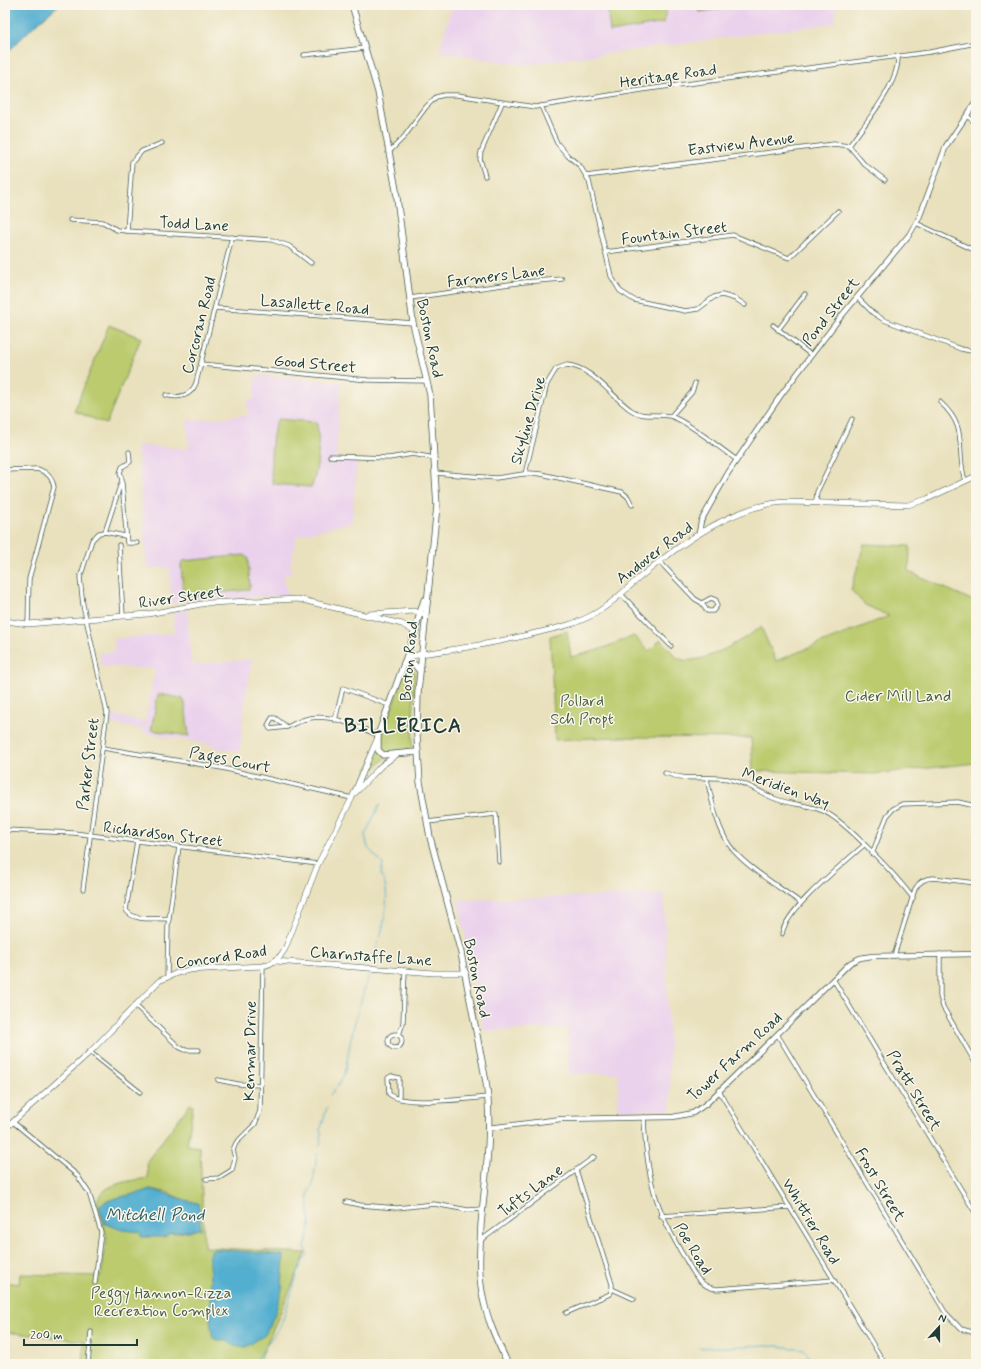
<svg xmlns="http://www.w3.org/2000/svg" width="981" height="1369" font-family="Mynerve,sans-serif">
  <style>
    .built { fill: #ead1ec }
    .green { fill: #bbcb6e; stroke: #6d8451; fill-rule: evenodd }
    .water { fill: #52afd0; stroke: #387682 }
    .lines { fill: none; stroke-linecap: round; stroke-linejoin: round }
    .stream { stroke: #52afd0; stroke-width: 1 }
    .minor-casing { stroke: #3d5649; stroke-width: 5 }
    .tertiary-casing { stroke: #3d5649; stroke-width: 6 }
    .secondary-casing { stroke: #3d5649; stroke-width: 6 }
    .primary-casing { stroke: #3d5649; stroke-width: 7 }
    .minor { stroke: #fff; stroke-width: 3.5 }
    .tertiary { stroke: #fff; stroke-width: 4.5 }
    .secondary { stroke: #fff; stroke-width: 5 }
    .primary { stroke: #fff; stroke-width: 5.5 }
    .labels { text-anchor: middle; stroke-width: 3; stroke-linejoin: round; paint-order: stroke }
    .street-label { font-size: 16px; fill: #1f3d34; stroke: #fbf7ec }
    .park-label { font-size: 16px; fill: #466042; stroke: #fbf7ec }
    .water-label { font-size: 17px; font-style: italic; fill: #2e5f63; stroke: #fbf7ec }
    .district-label { font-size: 20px; font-weight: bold; letter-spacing: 1px; fill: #1f3d34; stroke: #fbf7ec }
  </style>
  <rect width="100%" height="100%" fill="#fbf7ec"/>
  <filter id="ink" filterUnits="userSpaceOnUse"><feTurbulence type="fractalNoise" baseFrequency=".025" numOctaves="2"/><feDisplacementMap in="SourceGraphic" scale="8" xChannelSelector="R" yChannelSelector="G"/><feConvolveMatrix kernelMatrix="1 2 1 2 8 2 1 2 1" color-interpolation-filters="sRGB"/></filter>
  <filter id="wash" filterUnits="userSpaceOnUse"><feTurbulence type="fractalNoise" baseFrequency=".012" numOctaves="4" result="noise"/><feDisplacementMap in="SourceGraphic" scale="16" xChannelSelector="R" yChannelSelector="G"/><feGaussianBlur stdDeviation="0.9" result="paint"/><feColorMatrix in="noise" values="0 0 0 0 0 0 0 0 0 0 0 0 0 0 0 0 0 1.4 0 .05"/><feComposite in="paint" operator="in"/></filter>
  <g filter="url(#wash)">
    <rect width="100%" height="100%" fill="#e9e1bd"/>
    <g class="built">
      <polygon points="452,5 836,5 835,23 522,65 439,52"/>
      <polygon points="256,375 341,382 336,458 357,460 352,522 297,536 290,566 293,572 283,576 288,595 196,600 172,604 169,567 147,568 137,445 189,449 187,421 248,415 247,399 254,399"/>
      <polygon points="187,610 192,665 252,659 244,708 240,752 213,747 213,745 144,733 144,730 110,723 112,715 145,722 155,669 101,666 99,653 115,651 114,639 175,633 173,613"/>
      <polygon points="664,894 671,1110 618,1110 618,1073 568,1074 567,1028 484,1031 458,900"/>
    </g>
    <g class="green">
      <polygon points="607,5 665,5 666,11 664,23 610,32"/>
      <polygon points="698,5 745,5 699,12"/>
      <polygon points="109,325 141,338 106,424 74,411"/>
      <path d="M 278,419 L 316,422 C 321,433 318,477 311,487 L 273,484 C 269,473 271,429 278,419 Z"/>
      <path d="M 864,544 L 910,546 L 909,572 L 976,602 L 976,763 L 874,774 L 753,771 L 751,738 L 616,737 L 555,740 L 550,636 L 567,631 L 571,657 L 598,650 L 634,636 L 649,651 L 660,640 C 665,644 674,655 678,658 C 698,669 745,638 761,627 L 776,661 L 889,616 L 865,605 L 851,590 Z"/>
      <polygon points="245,555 248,559 250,586 248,590 186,596 183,592 181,564 183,561"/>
      <polygon points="409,667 413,668 415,672 412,748 389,754 363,780 384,731 405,670"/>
      <polygon points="158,694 182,698 185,703 189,736 151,730"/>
      <path d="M 190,1104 L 193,1106 L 187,1145 L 200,1147 L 204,1247 L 306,1253 L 258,1364 L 83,1364 L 84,1341 L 5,1332 L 5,1282 L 19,1284 L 20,1274 L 101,1276 L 107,1238 L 97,1203 C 100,1183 131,1181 148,1178 L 147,1161 ZM 150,1189 L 166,1192 L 186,1201 L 200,1229 L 178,1233 L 141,1232 L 107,1201 L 137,1194 Z"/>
    </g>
    <g class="water">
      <polygon points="5,5 59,5 34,26 5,55"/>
      <path d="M 150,1189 C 167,1193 181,1200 198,1203 L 200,1213 L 200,1229 L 170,1233 L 165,1237 L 141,1237 L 140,1232 L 122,1230 L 105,1224 L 99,1205 C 114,1196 133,1196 150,1189 Z"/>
      <path d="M 214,1249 L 284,1255 L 282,1290 L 274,1316 L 265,1335 L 244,1348 L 234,1346 L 226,1340 L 217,1340 L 213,1338 C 208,1319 211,1298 210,1278 C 210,1268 207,1261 210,1251 Z"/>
    </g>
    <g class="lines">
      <g class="stream">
        <path d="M 372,960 C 381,939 394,895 381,875 L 383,864 L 368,848 L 365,835 L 380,804"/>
        <path d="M 330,1095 C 349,1075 346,1061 351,1038 C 356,1016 363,995 369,974"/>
        <polyline points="319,1146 321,1144 320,1137 322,1133 320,1131 327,1107"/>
        <polyline points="700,1348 767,1345 804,1349 813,1364"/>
        <polyline points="253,1364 281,1325 301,1263 308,1255 305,1248 310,1228 308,1194 313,1184 317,1154"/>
      </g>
    </g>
  </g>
  <g filter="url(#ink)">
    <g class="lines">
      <g class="minor-casing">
        <g id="minor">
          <polyline points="304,55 365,48"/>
          <polyline points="541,106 557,143 568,156 580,166 589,181 611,276 620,291 634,300 685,311 698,309 714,297 722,295 736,299 745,305"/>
          <polyline points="967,116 976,123"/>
          <path d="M 849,146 C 865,123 899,85 898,56"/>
          <polyline points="389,152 404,137 426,107 436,97 444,95 457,95 535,107 648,89 930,52 976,43"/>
          <polyline points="485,176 480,159 481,152 502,103"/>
          <polyline points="586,176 834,144 849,146 864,164 885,180"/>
          <polyline points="70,220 103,222 117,230 127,231 272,240 289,246 311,263"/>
          <polyline points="916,223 976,251"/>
          <polyline points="127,231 132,162 142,151 162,143"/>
          <polyline points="606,252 733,235 789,258 838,211"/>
          <polyline points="857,297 873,313 884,320 961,349 976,352"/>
          <polyline points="410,298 524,282 562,279"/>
          <polyline points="215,308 413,323"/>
          <polyline points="773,325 811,355"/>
          <polyline points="778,330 805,294"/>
          <polyline points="201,364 368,380 427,381"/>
          <path d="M 166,395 C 179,399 191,396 196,383 L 232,237"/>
          <path d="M 940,402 C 970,429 955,447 965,481"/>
          <polyline points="671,416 692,392 695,383"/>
          <polyline points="330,456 389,458 413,454 434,458"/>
          <path d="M 5,470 L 37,469 C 47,472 52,477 54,487 L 29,579 L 28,624"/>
          <polyline points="435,473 496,478 530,473 541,474 622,492 628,497 632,505"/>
          <path d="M 525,474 L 547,384 L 556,369 L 567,365 C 592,367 611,396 631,410 C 644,419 659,412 673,417 C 693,425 718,447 737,460"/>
          <polyline points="122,483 127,543 137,543"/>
          <polyline points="816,501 817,492 852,419"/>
          <polyline points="105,532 122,480 120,473 122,467 130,462 129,452"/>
          <polyline points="119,545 123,616"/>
          <polyline points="659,561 695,599 702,603 707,611 713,611 717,606 716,600 711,598 702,603"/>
          <polyline points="621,594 671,646"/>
          <polygon points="272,718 275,718 287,727 270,729 268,725"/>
          <polyline points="335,720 343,688 389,705"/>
          <path d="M 287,727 C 294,724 302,719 310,718 C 332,714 358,727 378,735"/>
          <polyline points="103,748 222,768 352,798"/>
          <path d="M 665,773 C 689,782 705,775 728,779 C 746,782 760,793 776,799 C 791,805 808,804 823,811 C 846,821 896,876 913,898"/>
          <path d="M 707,779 C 712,802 718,832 733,850 C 749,869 781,888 801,903"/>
          <polyline points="427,822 496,814 499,862"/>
          <polyline points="5,830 74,833 318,864"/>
          <path d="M 137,841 L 126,910 C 133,922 156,918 169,919"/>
          <polyline points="872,854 887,816 893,809 902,804 958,802 971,805"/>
          <polyline points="83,889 107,713 83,605 80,578 92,540 99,533 105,532 125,536"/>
          <path d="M 782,934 C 786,909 843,864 864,845"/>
          <polyline points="940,954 940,996 943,1007 976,1064"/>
          <path d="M 894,956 L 915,889 C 919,882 924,878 933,878 L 976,883"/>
          <polyline points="167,978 168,925 179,847"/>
          <polyline points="833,979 976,1214"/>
          <polyline points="135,1005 179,1047 185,1050 199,1050"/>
          <polyline points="777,1034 945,1312 961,1329 976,1333"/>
          <circle cx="395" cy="1041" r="7"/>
          <polyline points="399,1035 403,1023 405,970"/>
          <polyline points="90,1052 140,1092"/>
          <polyline points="218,1080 238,1084 261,1085"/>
          <polyline points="719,1091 885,1364"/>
          <path d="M 399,1098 L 399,1078 L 391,1076 L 388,1078 L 389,1094 C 403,1107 468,1099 488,1097"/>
          <path d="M 644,1117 C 646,1176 655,1209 686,1260 C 694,1274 700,1287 717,1289 L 834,1280"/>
          <polyline points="13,1122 77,1175 89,1193 101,1232 95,1283"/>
          <polyline points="576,1170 612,1284 612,1289"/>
          <polyline points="206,1179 219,1178 232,1170 235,1158 233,1150 236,1143 255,1124 260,1111 263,966"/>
          <polyline points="346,1202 360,1205 397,1208 434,1204 468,1210 483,1209"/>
          <polyline points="661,1216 790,1207"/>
          <polyline points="480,1241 594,1157"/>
          <polyline points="566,1313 610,1294 612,1289 634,1299"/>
          <polyline points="88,1364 91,1332"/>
        </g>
      </g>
      <g class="tertiary-casing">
        <g id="tertiary">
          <polyline points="699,533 701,521 728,473 781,395 839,319 909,235 919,218 946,146 976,102"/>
          <polyline points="488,1128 561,1119 673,1117 693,1113 706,1104 850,963 860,958 872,956 976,954"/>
        </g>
      </g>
      <g class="secondary-casing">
        <g id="secondary">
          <polyline points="368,614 414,611 423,614"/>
          <polyline points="5,621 28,624 148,614 207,603 298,599 402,624 415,632"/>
          <path d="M 404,663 L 413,656 L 421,654 C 461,649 500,642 540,632 C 558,628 577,624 594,614 C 611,605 625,590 639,578 C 678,545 735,504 787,502 L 908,505 L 927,499 L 976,476"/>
          <polyline points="356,792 381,766 396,755"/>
          <polyline points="275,961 434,973 466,973"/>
          <path d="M 5,1129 L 90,1052 L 159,981 L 177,973 L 189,970 L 263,966 C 273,964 280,958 285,949 L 318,864 L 352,798 L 378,737"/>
        </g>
      </g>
      <g class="primary-casing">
        <g id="primary">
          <path d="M 352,5 L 378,92 L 396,190 L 413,323 L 430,395 L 437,506 L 418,692 L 417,737 L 420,782 L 430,837 L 461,953 L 486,1082 C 493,1127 485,1180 481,1225 C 480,1247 478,1271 482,1292 C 486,1318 497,1341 508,1364"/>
          <polyline points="404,663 414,664 419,670"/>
          <polyline points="417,752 383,755 378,750 378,735 409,650 424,600"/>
        </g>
      </g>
      <use href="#minor" class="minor"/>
      <use href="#tertiary" class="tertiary"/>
      <use href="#secondary" class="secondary"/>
      <use href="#primary" class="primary"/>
    </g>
  </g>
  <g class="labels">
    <g class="street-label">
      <text transform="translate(668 75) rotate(-8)" y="6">Heritage Road</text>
      <text transform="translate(741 143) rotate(-7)" y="6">Eastview Avenue</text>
      <text transform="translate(194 223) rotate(3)" y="6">Todd Lane</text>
      <text transform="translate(674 232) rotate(-7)" y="6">Fountain Street</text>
      <text transform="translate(496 275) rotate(-7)" y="6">Farmers Lane</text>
      <text transform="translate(315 304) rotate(5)" y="6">Lasallette Road</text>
      <text transform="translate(830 311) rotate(-52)" y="6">Pond Street</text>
      <text transform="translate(198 325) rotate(-76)" y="6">Corcoran Road</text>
      <text transform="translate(431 338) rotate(78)" y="6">Boston Road</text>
      <text transform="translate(315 363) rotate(5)" y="6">Good Street</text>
      <text transform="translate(527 420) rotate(-74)" y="6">Skyline Drive</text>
      <text transform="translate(654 552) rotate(-37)" y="6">Andover Road</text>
      <text transform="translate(181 596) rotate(-8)" y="6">River Street</text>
      <text transform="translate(408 661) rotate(-85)" y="6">Boston Road</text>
      <text transform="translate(230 759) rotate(11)" y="6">Pages Court</text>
      <text transform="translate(87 764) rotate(-83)" y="6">Parker Street</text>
      <text transform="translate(786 787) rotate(20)" y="6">Meridien Way</text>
      <text transform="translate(163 833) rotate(7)" y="6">Richardson Street</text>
      <text transform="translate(371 955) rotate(4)" y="6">Charnstaffe Lane</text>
      <text transform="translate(221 956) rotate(-8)" y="6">Concord Road</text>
      <text transform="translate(478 978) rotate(78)" y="6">Boston Road</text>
      <text transform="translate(249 1051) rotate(-89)" y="6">Kenmar Drive</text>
      <text transform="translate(734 1056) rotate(-43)" y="6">Tower Farm Road</text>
      <text transform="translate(915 1090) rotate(59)" y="6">Pratt Street</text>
      <text transform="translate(881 1184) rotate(59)" y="6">Frost Street</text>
      <text transform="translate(530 1190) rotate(-37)" y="6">Tufts Lane</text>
      <text transform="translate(812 1221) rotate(59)" y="6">Whittier Road</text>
      <text transform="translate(694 1248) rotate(58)" y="6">Poe Road</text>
    </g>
    <g class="park-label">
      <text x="898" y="701">Cider Mill Land</text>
      <text x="582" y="706">Pollard<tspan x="582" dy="18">Sch Propt</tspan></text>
      <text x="161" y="1298">Peggy Hannon-Rizza<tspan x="161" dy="18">Recreation Complex</tspan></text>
    </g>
    <g class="water-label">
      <text x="155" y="1220">Mitchell Pond</text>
    </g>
    <g class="district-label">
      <text x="403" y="732">BILLERICA</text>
    </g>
  </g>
  <rect width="981" height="1369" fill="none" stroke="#fbf7ec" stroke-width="20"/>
  <g transform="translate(939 1327) rotate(21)" stroke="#fbf7ec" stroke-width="3" paint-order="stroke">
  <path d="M0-3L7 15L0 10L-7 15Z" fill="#1f3d34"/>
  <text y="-6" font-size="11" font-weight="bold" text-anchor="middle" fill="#1f3d34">N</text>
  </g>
  <path d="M24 1339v6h113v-6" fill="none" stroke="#1f3d34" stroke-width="2"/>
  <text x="30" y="1339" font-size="12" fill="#1f3d34" stroke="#fbf7ec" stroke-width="3" paint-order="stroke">200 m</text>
</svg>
